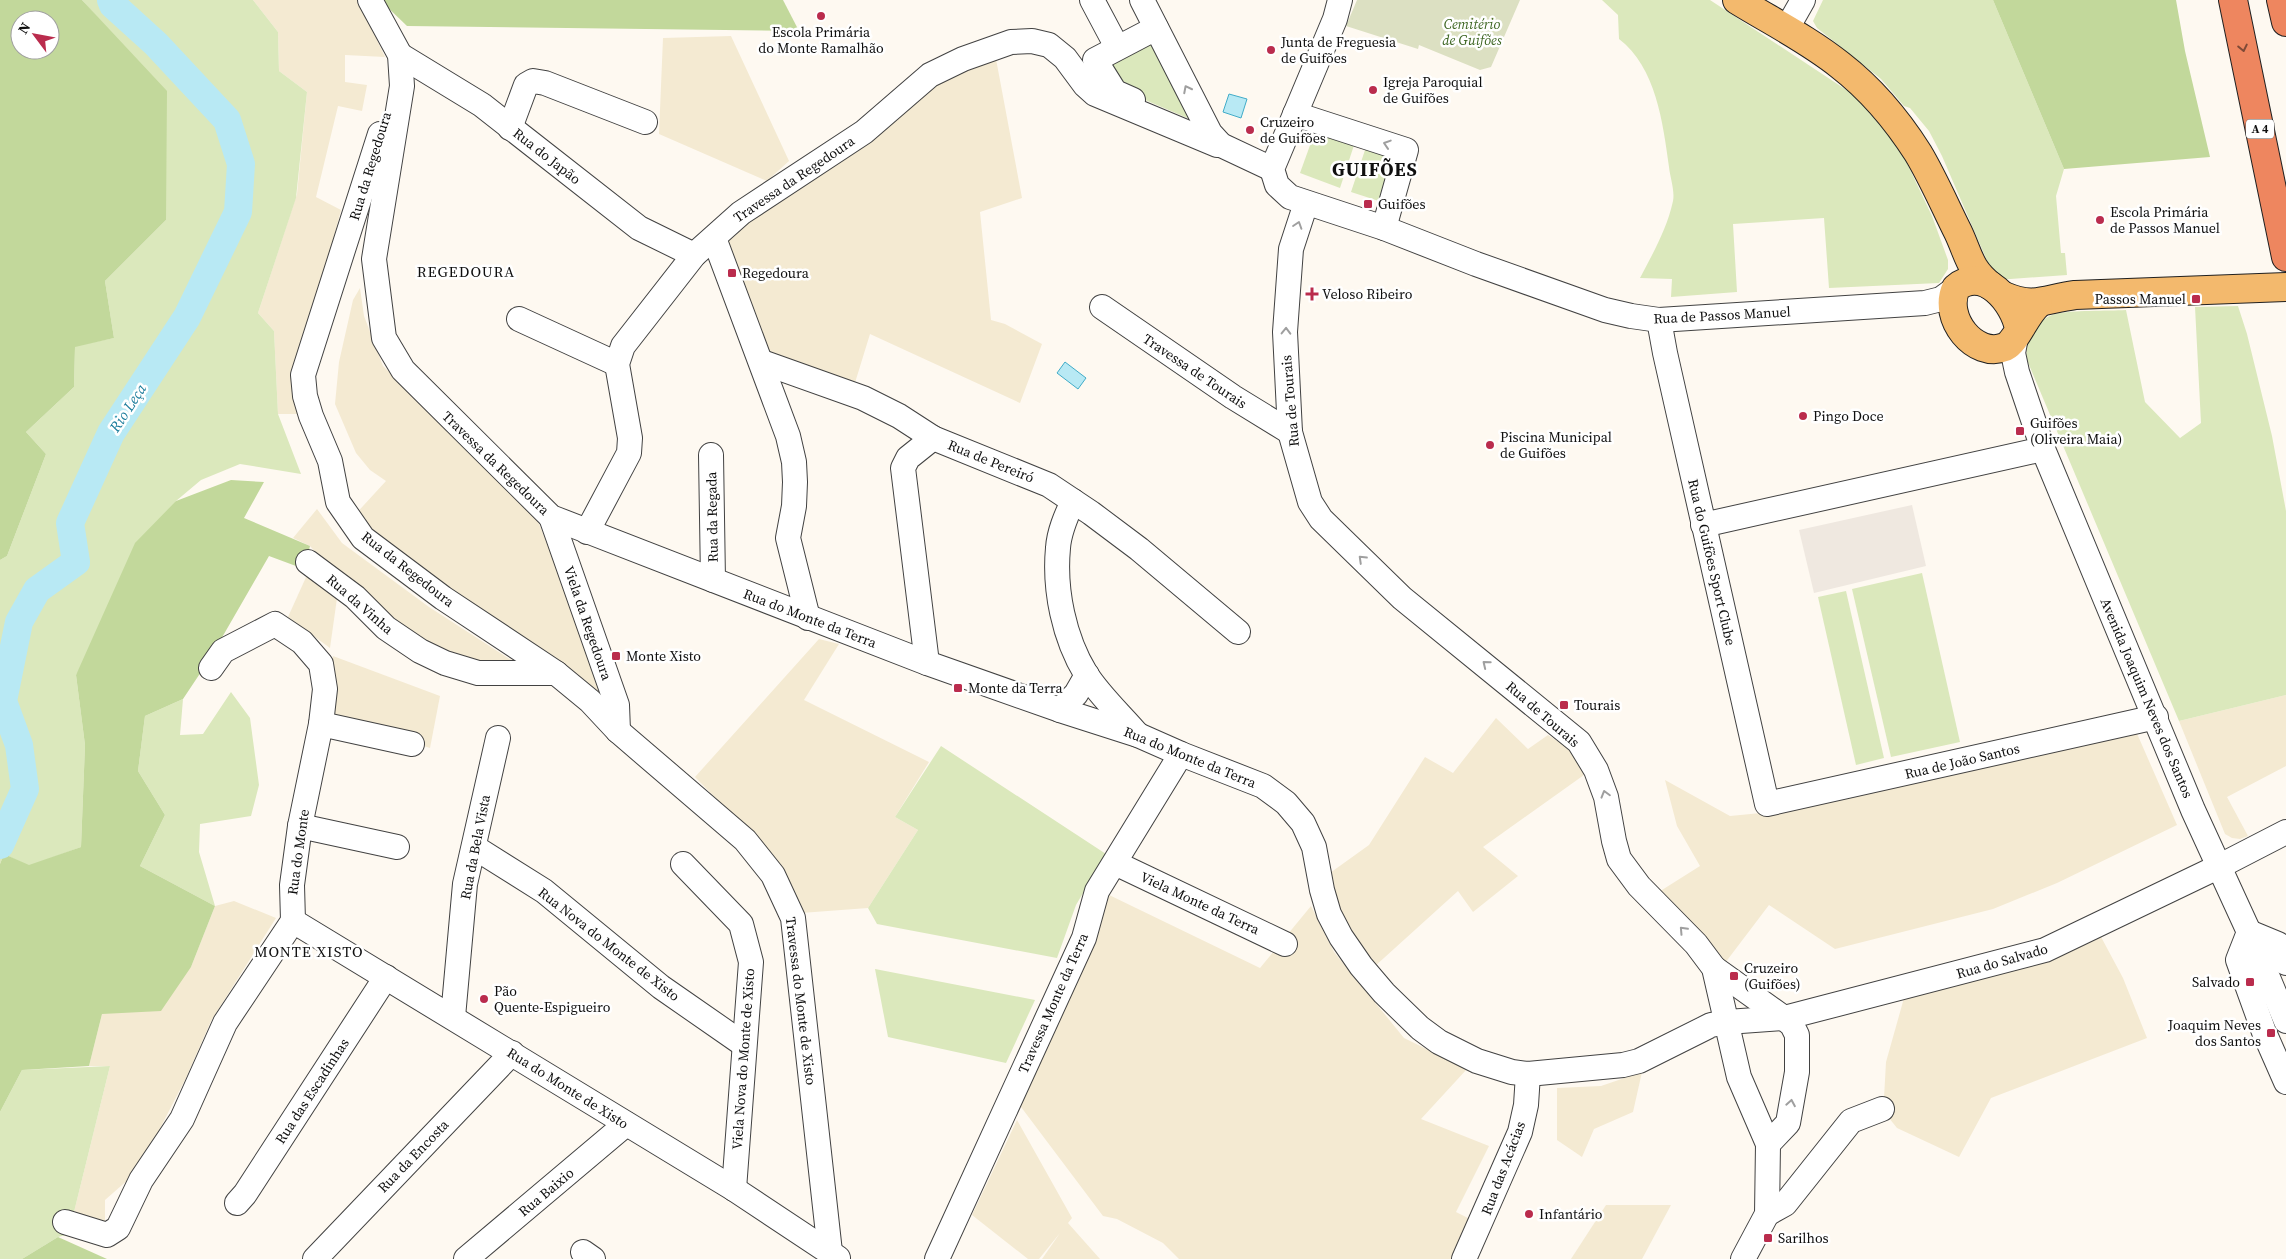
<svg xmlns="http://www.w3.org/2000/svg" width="2286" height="1259" font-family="'Source Serif 4',serif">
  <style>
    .farmland { fill: #f4ead2 }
    .green { fill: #dbe8bc }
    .forest { fill: #c2d89b; fill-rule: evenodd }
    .cemetery { fill: #dce0c2 }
    .plaza { fill: #efe8e0 }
    .water { fill: #b8e9f4; stroke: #41acc8 }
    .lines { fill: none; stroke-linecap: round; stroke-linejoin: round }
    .river { stroke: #b8e9f4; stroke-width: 28 }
    .minor-casing { stroke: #424242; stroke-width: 26 }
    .major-casing { stroke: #202020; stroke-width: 30 }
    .highway-casing { stroke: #202020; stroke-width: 30 }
    .minor { stroke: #fff; stroke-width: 24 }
    .major { stroke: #f3b96d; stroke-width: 28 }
    .highway { stroke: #ee865f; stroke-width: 28 }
    .oneway { stroke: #7e4a37 }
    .oneway2 { stroke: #9f9f9f }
    .poi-dot { fill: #ba2c4d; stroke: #fff; stroke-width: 2 }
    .labels { text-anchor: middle; stroke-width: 5; stroke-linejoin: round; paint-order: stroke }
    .shield { fill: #fff; stroke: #575757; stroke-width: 1 }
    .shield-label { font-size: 12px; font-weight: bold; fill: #0f0f0f }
    .park-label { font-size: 14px; font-style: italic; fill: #3c6521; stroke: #fff }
    .poi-label { font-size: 14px; fill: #0f0f0f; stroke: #fff; text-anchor: start }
    .street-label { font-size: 14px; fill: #0f0f0f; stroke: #fff }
    .neighbourhood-label { font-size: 15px; letter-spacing: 1px; fill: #0f0f0f; stroke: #fff }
    .water-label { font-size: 15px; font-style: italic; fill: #1c7d9c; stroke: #fff }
    .district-label { font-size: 19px; font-weight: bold; letter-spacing: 1px; fill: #0f0f0f; stroke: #fff }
  </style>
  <rect width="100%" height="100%" fill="#fef9f1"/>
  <g class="farmland">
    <polygon points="253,0 358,0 385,57 345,55 345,82 367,85 362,111 338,106 316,197 341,210 295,385 303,414 278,414 274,331 258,313 297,194 307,92 279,71 278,32"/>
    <polygon points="731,36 789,161 767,181 659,134 663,38"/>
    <polygon points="996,59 1022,198 980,212 991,320 1005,324 1042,344 1020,403 870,334 854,386 767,355 726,248 729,231 934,82"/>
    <polygon points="360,288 364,316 383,366 535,514 608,693 606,706 352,518 386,481 370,470 356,453 335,404 339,362 353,300"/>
    <polygon points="317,509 342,543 429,607 516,663 479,666 424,645 324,562 310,546 293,538"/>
    <polygon points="307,575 338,591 330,648 288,617"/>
    <polygon points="819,639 839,644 804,700 929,762 895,817 918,830 868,908 801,913 736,819 695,777"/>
    <polygon points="333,656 440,696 430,748 329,716"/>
    <polygon points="2286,695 2286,766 2227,797 2248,836 2240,839 2232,838 2225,834 2179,721"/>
    <polygon points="1496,718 1528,749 1548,735 1576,753 1584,775 1483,847 1518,876 1473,912 1458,891 1374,967 1344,926 1330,873 1369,845 1425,757 1453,773"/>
    <polygon points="2135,729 2177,825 2057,883 1993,909 1835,949 1769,905 1722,967 1654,895 1700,866 1677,826 1665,780 1730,816 1761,813"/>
    <polygon points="1105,893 1260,968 1311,906 1334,952 1404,1038 1467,1069 1421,1119 1489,1146 1456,1212 1474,1221 1453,1259 1179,1259 1163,1243 1117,1219 1103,1216 1018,1103"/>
    <polygon points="234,901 276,918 211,1021 186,1078 138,1171 105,1200 105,1227 73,1216 110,1066 89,1066 102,1014 191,967 215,906"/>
    <polygon points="2100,935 2123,978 2147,1038 1991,1098 1959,1157 1897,1128 1889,1118 1884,1098 1886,1062 1904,998"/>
    <polygon points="1642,1072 1633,1112 1594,1129 1582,1157 1557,1140 1557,1088 1601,1086"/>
    <polygon points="1017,1120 1072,1218 1068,1223 1100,1259 1042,1259 1060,1233 1039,1259 1028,1259 972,1215"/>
    <polygon points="1606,1205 1671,1205 1642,1259 1571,1259"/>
  </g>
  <g class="green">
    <polygon points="82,0 253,0 278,32 279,71 307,92 296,198 258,313 274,331 278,414 301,474 240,464 201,480 176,501 76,675 85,745 81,847 29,866 4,854 0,864 0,560 7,556 46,454 26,432 74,387 75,346 114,338 105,281 166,220 108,29"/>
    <path d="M 1602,0 L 1710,0 L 1854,95 L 1890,137 L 1905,159 L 1932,216 L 1948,260 L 1948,269 L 1939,283 L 1829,288 L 1824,218 L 1733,224 L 1737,292 L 1671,297 L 1672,279 L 1640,278 C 1653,253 1667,229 1673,201 C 1675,191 1670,177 1669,167 C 1663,123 1656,67 1619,39 L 1618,15 Z"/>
    <polygon points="1823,0 1993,0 2064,169 2056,196 2061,253 2065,253 2067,275 1997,280 1994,277 1942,156 1929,131 1910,108 1904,106 1881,79 1817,28 1813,21"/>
    <polygon points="1155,35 1199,123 1117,88 1103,63"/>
    <polygon points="1317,126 1356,139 1340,188 1300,173"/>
    <polygon points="1367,144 1400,155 1385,203 1351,192"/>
    <path d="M 2238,306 L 2247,334 L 2272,436 L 2286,511 L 2286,695 L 2179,721 L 2027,360 C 2023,342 2037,319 2055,314 C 2072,310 2107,311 2126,310 L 2145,402 L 2180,438 L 2201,423 L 2195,307 Z"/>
    <polygon points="1922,573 1960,742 1891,757 1852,589"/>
    <polygon points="1846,591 1884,758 1856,765 1818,597"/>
    <polygon points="231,692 250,718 259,785 251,816 200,824 199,852 215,906 140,866 165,815 138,771 145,716 183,699 180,735 203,734"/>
    <polygon points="941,746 1106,854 1076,905 1057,958 877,924 868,908 918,830 895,817"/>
    <polygon points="875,969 1035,1000 1006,1063 888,1037"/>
    <polygon points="110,1066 73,1216 74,1233 58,1237 22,1259 0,1259 0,1112 22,1070"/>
  </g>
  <g class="forest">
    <path d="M 0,0 L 82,0 L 167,91 L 166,220 L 105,281 L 114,338 L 75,347 L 74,387 L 26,432 L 46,454 L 7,556 L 0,560 ZM 20,20 L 50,20 L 50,50 L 20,50 Z"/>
    <polygon points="380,0 783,0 799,31 407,26"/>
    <polygon points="1993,0 2176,0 2185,51 2210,157 2064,169"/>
    <polygon points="231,480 264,482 244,518 310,546 304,569 269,556 209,660 183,699 145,716 138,771 165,815 140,866 215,906 191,967 161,1011 102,1014 89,1066 22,1070 0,1112 0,864 4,854 29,865 81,847 85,745 76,675 135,543 176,501"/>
    <polygon points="58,1237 107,1259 22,1259"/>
  </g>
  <polygon class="cemetery" points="1357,0 1520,0 1491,67 1480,70 1419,45 1418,49 1346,26"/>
  <polygon class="plaza" points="1912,505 1926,566 1814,593 1799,530"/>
  <g class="water">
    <polygon points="1229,94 1247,99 1241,118 1223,112"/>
    <polygon points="1065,362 1086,378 1078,389 1057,373"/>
  </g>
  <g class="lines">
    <polyline class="river" points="0,845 25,789 19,745 3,701 19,622 37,590 76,562 70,523 111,433 187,317 238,212 241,164 227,120 156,44 113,5 111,0"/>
    <g class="minor-casing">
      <g id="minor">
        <polyline points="370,0 400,55 402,86 374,259 384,338 403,370 551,517 927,663 1060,710 1138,735 1181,754 1263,786 1286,803 1303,823 1314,847 1322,890 1329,914 1341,937 1361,966 1384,993 1420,1028 1439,1042 1477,1061 1512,1072 1528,1074 1623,1065 1639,1061 1711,1025 1727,1022 1784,1018 2045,950 2220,866 2286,832"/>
        <polyline points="1092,0 1117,47"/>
        <polyline points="1142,0 1210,133 1221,145 1272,169"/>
        <polyline points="1340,0 1335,19 1272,169 1277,185 1290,197 1384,228 1476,264 1605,310 1631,316 1659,320 1925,303 1941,299 1956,288"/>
        <polyline points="1786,30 1803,0"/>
        <polyline points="400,55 482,105 639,228 694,255"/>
        <polyline points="1133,100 1115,92 1095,60 1156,28"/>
        <polyline points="1295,114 1406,150 1384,228"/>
        <polyline points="510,128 526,85 533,81 545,83 645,122"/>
        <polyline points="380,134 303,375 305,396 311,416 330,461 338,502 363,538 443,598 556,673 590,701 618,731 745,840 773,875 793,918 830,1252"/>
        <polyline points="1306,203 1291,249 1285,332 1290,432 1310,502 1321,519 1402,598 1579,742 1596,770 1606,797 1614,841 1619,859 1639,886 1696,944 1714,968 1739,1077 1768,1144 1767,1214 1743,1259"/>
        <polyline points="714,238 788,436 794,462 795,482 794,506 788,538 808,618"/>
        <polyline points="1102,307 1233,397 1290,432"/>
        <polyline points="519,319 617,364"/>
        <polyline points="1659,320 1665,353 1767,804 2156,717"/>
        <polyline points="2016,337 2013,353 2017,372 2043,449 2193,810 2249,932 2286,1021"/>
        <polyline points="762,362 863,398 899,416 933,438 1049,485 1091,513 1139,549 1238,632"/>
        <polyline points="711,455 713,580"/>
        <path d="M 1073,501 C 1066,516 1059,532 1058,548 C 1054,590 1064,638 1086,674 C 1100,696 1121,715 1138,735"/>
        <polyline points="551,517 617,705 618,731"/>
        <polyline points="1703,525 2043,449"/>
        <polyline points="587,532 629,453 630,438 617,364 623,346 694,255 741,213 864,132 930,75 963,59 1011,42 1032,41 1049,45 1065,58 1085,85 1095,94 1217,145 1221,145"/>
        <polyline points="308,562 355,597 386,628 420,651 445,663 478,673 556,673"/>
        <polyline points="927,663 903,468 908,458 933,438"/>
        <polyline points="1060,710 1076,694 1087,675"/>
        <polyline points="321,724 412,744"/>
        <polyline points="300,826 397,847"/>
        <polyline points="474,847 544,891 661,987 743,1044"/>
        <polyline points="1115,863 1285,944"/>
        <polyline points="683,864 741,924 751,962 734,1189"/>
        <polyline points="293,921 734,1189 838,1258"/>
        <polyline points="2249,932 2238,960 2264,1032 2286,1082"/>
        <polyline points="2249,932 2278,944 2286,963"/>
        <polyline points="1714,968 1784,1018 1792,1025 1797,1035 1797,1072 1788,1123 1768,1144"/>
        <polyline points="453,1017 465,884 498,738"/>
        <polyline points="237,1203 245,1194 386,977"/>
        <polyline points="1767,1214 1785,1204 1851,1121 1882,1109"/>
        <polyline points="65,1222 107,1235 118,1228 141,1180 182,1119 225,1023 293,921 292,885 300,826 321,724 325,689 321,664 302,642 275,624 223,651 211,668"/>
        <polyline points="583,1252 593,1259"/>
        <polyline points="315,1259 512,1053"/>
        <polyline points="466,1259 626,1124"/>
        <polyline points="937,1259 1084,938 1097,891 1181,754"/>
        <polyline points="1464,1259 1520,1132 1526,1105 1528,1074"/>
      </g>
    </g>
    <g class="major-casing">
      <g id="major">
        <path d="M 1737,0 C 1771,21 1809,40 1840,65 C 1871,89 1897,120 1918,153 C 1933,178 1945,206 1958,232 C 1969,255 1969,269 1991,286"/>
        <path d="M 2004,296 C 2035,309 2044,299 2075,295 L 2286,287"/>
        <path d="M 2019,329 C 2015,303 1983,264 1956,288 C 1942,318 1975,359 2005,347 C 2017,341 2025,315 2038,304"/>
      </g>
    </g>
    <g class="highway-casing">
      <g id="highway">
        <polyline points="2233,0 2286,257"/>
        <polyline points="2281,0 2286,22"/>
      </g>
    </g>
    <use href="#minor" class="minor"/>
    <use href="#major" class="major"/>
    <use href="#highway" class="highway"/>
  </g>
  <defs><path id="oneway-chevron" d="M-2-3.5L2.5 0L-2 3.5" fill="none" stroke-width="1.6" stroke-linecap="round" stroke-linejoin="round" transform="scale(1.25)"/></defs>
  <use class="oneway" href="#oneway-chevron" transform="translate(2243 48) rotate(78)"/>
  <g class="oneway2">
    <use href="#oneway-chevron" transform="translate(1187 89) rotate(-117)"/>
    <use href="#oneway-chevron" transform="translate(1387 144) rotate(-162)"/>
    <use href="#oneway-chevron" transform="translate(1298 225) rotate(-72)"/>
    <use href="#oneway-chevron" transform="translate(1286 331) rotate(-89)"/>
    <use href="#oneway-chevron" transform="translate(1362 559) rotate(-136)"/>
    <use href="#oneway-chevron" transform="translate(1486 664) rotate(-141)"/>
    <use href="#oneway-chevron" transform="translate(1605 794) rotate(-106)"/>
    <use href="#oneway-chevron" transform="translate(1683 930) rotate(-133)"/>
    <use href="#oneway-chevron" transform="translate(1791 1103) rotate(-80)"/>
  </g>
  <g class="poi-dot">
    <circle cx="821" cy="16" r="5"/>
    <circle cx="1271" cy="50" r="5"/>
    <circle cx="1373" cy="90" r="5"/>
    <circle cx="1250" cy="130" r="5"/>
    <rect x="1363" y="199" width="10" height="10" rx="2.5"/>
    <circle cx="2100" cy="220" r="5"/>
    <rect x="727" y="268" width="10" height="10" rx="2.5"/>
    <path d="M1309.5 286.5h5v5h5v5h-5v5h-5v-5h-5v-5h5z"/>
    <rect x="2191" y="294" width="10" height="10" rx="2.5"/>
    <circle cx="1803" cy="416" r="5"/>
    <rect x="2015" y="426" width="10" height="10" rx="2.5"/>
    <circle cx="1490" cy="445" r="5"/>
    <rect x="611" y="651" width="10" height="10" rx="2.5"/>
    <rect x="953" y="683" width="10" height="10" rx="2.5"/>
    <rect x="1559" y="700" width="10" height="10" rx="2.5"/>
    <rect x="1729" y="971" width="10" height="10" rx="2.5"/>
    <rect x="2245" y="977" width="10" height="10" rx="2.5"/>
    <circle cx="484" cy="999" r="5"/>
    <rect x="2266" y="1028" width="10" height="10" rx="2.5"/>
    <circle cx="1529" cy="1214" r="5"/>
    <rect x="1763" y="1233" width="10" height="10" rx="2.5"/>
  </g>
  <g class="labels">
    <rect class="shield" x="2246" y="119.5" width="28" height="19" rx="4"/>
    <g class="shield-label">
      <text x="2260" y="133">A 4</text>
    </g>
    <g class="park-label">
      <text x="1472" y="29">Cemitério<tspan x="1472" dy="16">de Guifões</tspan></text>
    </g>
    <g class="poi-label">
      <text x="821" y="37" text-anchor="middle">Escola Primária<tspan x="821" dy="16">do Monte Ramalhão</tspan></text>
      <text x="1281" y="47">Junta de Freguesia<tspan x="1281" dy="16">de Guifões</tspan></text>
      <text x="1383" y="87">Igreja Paroquial<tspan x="1383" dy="16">de Guifões</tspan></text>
      <text x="1260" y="127">Cruzeiro<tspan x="1260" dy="16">de Guifões</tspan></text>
      <text x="1378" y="209">Guifões</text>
      <text x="2110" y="217">Escola Primária<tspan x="2110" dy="16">de Passos Manuel</tspan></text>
      <text x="742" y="278">Regedoura</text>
      <text x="1322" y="299">Veloso Ribeiro</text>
      <text x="2186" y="304" text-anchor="end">Passos Manuel</text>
      <text x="1813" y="421">Pingo Doce</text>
      <text x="2030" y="428">Guifões<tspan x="2030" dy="16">(Oliveira Maia)</tspan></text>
      <text x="1500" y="442">Piscina Municipal<tspan x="1500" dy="16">de Guifões</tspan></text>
      <text x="626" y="661">Monte Xisto</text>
      <text x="968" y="693">Monte da Terra</text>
      <text x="1574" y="710">Tourais</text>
      <text x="1744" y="973">Cruzeiro<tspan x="1744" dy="16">(Guifões)</tspan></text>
      <text x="2240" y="987" text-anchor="end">Salvado</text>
      <text x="494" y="996">Pão<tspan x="494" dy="16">Quente-Espigueiro</tspan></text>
      <text x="2261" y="1030" text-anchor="end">Joaquim Neves<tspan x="2261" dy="16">dos Santos</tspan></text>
      <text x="1539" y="1219">Infantário</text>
      <text x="1778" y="1243">Sarilhos</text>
    </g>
    <g class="street-label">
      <text transform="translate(547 156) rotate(38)" y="5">Rua do Japão</text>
      <text transform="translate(370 166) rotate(-73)" y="5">Rua da Regedoura</text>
      <text transform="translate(794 179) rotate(-34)" y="5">Travessa da Regedoura</text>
      <text transform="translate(1722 315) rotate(-3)" y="5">Rua de Passos Manuel</text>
      <text transform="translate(1195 371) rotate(34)" y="5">Travessa de Tourais</text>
      <text transform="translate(1290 401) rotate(-95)" y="5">Rua de Tourais</text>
      <text transform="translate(991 461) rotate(22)" y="5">Rua de Pereiró</text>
      <text transform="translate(496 463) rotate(44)" y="5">Travessa da Regedoura</text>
      <text transform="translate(712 517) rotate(-91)" y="5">Rua da Regada</text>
      <text transform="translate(1712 562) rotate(77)" y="5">Rua do Guifões Sport Clube</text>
      <text transform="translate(408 569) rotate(38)" y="5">Rua da Regedoura</text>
      <text transform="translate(360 604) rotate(41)" y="5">Rua da Vinha</text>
      <text transform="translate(810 618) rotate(21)" y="5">Rua do Monte da Terra</text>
      <text transform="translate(588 623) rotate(71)" y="5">Viela da Regedoura</text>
      <text transform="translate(2147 698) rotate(67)" y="5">Avenida Joaquim Neves dos Santos</text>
      <text transform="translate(1543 714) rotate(41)" y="5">Rua de Tourais</text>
      <text transform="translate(1190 757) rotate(22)" y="5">Rua do Monte da Terra</text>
      <text transform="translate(1962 761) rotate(-13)" y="5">Rua de João Santos</text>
      <text transform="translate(475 847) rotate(-79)" y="5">Rua da Bela Vista</text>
      <text transform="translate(298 852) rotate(-82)" y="5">Rua do Monte</text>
      <text transform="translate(1200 903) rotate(25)" y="5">Viela Monte da Terra</text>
      <text transform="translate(609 944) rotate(38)" y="5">Rua Nova do Monte de Xisto</text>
      <text transform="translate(2002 961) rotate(-16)" y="5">Rua do Salvado</text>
      <text transform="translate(801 1001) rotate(83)" y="5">Travessa do Monte de Xisto</text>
      <text transform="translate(1053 1003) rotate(-66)" y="5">Travessa Monte da Terra</text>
      <text transform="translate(743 1059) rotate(-86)" y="5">Viela Nova do Monte de Xisto</text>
      <text transform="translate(568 1088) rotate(32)" y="5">Rua do Monte de Xisto</text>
      <text transform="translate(312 1091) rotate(-57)" y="5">Rua das Escadinhas</text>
      <text transform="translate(413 1156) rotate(-46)" y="5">Rua da Encosta</text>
      <text transform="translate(1503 1168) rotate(-69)" y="5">Rua das Acácias</text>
      <text transform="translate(546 1192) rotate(-40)" y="5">Rua Baixio</text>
    </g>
    <g class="neighbourhood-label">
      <text x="466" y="277">REGEDOURA</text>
      <text x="309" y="957">MONTE XISTO</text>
    </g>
    <g class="water-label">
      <text transform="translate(128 408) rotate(-57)" y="5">Rio Leça</text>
    </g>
    <g class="district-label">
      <text x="1375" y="176">GUIFÕES</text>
    </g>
  </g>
  <g transform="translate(35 35) rotate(302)"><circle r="24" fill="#ffffff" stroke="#9f9f9f"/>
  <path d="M0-4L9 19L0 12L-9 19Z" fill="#ba2c4d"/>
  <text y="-8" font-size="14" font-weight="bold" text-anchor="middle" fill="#0f0f0f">N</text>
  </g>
</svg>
